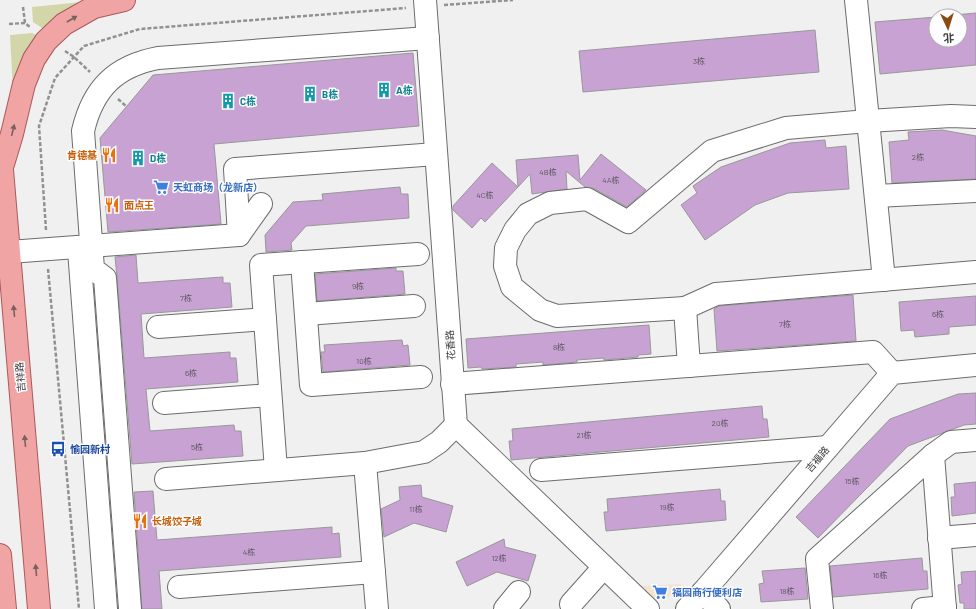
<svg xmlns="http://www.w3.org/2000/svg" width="976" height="609" font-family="Barlow,'Noto Sans SC',sans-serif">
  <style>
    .commercial { fill: #f4e3d1 }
    .green { fill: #d3d6a9 }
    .building { fill: #c7a2d3; stroke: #999899 }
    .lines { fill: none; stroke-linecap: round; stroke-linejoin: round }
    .minor-casing { stroke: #6c6c6d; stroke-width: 24 }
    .major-casing { stroke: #ab5959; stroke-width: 24 }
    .path { stroke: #919191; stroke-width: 2.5; stroke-dasharray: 4 2; stroke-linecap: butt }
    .minor { stroke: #fff; stroke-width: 22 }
    .major { stroke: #f1a4a4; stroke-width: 22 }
    .oneway { fill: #7b6060 }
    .labels { text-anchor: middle; stroke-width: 3; stroke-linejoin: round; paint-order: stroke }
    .number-label { font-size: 8px; fill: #5f5662 }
    .culture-label { font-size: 10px; font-weight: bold; fill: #0d838f; stroke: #fdfdff; text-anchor: start }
    .food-label { font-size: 10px; font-weight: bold; fill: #c56008; stroke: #fdfdff; text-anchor: start }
    .shop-label { font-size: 10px; font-weight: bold; fill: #366cbe; stroke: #fdfdff; text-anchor: start }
    .street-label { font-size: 10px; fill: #3c3c3c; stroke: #fdfdff }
    .transit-label { font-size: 10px; font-weight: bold; fill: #164399; stroke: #fdfdff; text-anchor: start }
  </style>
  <rect width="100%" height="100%" fill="#f0f0f1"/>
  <polygon class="commercial" points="682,584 666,599 655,599 641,586"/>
  <g class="green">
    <polygon points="102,0 47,31 33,22 32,7"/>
    <polygon points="32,33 40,37 14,109 10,35"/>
  </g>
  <g class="building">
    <polygon points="976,13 976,65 880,74 875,22 936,17 936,40 960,40 960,16 943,16"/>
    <polygon points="815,30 819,72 583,92 579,51"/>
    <polygon points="413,53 419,126 214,144 221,224 108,232 100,138 153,75"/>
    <polygon points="942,130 976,136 976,179 892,183 889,142 909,140 908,132"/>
    <polygon points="825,140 826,148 846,146 849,189 788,193 755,205 705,240 681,205 697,193 693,186 721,167 790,143"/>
    <polygon points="601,154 646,190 627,207 593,188 585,187 566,171 567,189 532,194 530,174 518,187 516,160 578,155 580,180"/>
    <polygon points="492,163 518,187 485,222 481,218 472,228 453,210 453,206"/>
    <polygon points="400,187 401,194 408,194 409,218 306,226 291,243 292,250 266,252 265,235 293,202 323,200 322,194"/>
    <polygon points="136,255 138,283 223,277 223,283 230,283 232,307 141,314 144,358 230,352 230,358 236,358 238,382 146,389 150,431 234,425 235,431 241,431 243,456 132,464 117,277 115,257"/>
    <polygon points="396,268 396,271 403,271 405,294 317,301 315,274"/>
    <polygon points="853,295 856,341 717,351 714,309 719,306"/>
    <polygon points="976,296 976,325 949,327 949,334 915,337 914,330 901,331 899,302"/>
    <polygon points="649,325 651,354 638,355 638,357 604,360 604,358 577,360 577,362 543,365 543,362 516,364 516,367 482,369 481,367 468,368 466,339"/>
    <polygon points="402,340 403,346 408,345 410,365 323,372 321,352 325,352 324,345"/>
    <polygon points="976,393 976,424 964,425 908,446 818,538 796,517 890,419 958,394"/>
    <polygon points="762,406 763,419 767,419 769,437 511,460 509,441 513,441 512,429"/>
    <polygon points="976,482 976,513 952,516 951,497 955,497 954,484"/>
    <polygon points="421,485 422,497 453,506 446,532 414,523 384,537 381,509 400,500 399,487"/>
    <polygon points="720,489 721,501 725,501 726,520 606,531 604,512 608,512 607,499"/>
    <polygon points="153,491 157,540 332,527 332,534 339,533 341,557 159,571 162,609 142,609 134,492"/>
    <polygon points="504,539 505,547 536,555 528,581 497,572 467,586 456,562"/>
    <polygon points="922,558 923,571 927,571 928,589 833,597 830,566"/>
    <polygon points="805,568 808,599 761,602 759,584 764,583 762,571"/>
    <polygon points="976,571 976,609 964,609 964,603 960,603 958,585 962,584 961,572"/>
  </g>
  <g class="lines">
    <g class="minor-casing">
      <g id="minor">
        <polyline points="425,0 456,425 648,609"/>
        <polyline points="856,0 884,280"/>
        <polyline points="876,196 976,191"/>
        <polyline points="239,235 235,169 436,154"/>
        <polyline points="239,235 261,204"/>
        <polyline points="79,250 106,609"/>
        <polyline points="9,252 239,235"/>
        <polyline points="302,262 311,385 421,377"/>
        <polyline points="685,308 716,294 976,272"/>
        <polyline points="306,314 414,306"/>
        <polyline points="158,327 265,319"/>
        <polyline points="689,366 685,308 557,316 540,310 512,287 505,266 506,248 515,230 528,214 550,203 587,199 628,222 712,151 786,128 868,121 951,116 976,117"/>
        <polyline points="452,384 873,352 892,373"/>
        <polyline points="164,403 270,395"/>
        <polyline points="933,455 945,609"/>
        <polyline points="365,463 377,609"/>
        <polyline points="276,470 261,265 418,254"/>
        <polyline points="541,470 828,447"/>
        <polyline points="166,479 365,463 424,452 439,442 456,425"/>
        <polyline points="939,538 976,535"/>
        <polyline points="179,587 374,572"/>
        <polyline points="703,592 719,609"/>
        <polyline points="571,604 604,567"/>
        <path d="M 130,609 L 105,278 L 93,269 L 83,131 C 93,88 116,66 158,58 L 428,38"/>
        <polyline points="505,609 519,592"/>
        <polyline points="687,609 703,592 892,373 976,365"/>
        <polyline points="822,609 817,559 933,455 951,442 976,440"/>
        <polyline points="923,609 945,607"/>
      </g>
    </g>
    <g class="major-casing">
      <g id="major">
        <polyline points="0,146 39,609"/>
        <polyline points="3,164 12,134 24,84 34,59 46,41 64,24 94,7 124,0"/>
        <polyline points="0,555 5,609"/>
      </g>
    </g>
    <g class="path">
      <polyline points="444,5 513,0"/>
      <polyline points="23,7 25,23"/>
      <polyline points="9,24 25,23 31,28"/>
      <polyline points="65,51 74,57 90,72"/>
      <polyline points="118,99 127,107"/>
      <polyline points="46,230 39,126 55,78 84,46 140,29 406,8"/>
      <polyline points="48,269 79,609"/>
    </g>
    <use href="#minor" class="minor"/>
    <use href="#major" class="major"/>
  </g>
  <defs><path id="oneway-solid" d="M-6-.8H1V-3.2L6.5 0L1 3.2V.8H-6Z"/></defs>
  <g class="oneway">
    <use href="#oneway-solid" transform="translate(72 19) rotate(-30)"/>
    <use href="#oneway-solid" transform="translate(13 130) rotate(-76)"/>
    <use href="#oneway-solid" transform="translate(14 311) rotate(-95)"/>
    <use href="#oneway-solid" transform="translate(25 441) rotate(-95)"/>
    <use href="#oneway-solid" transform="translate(36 570) rotate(-95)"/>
  </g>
  <defs>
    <g id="building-bare" transform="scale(1.2)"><path d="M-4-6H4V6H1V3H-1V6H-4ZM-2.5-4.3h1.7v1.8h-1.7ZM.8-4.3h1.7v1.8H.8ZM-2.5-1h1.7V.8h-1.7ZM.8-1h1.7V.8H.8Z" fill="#0f9aa8" stroke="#fdfdff" stroke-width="2.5" paint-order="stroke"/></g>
    <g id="restaurant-bare" transform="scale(1.2)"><path d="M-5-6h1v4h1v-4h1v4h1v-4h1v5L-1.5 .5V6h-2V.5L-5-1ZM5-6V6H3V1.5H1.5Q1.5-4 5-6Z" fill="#e8710a" stroke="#fdfdff" stroke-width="2.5" paint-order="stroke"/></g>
    <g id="supermarket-bare" transform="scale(1.2)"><path d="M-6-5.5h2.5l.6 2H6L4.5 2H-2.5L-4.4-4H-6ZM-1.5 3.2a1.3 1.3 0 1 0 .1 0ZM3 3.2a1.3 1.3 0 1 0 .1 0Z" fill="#3f7fe0" stroke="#fdfdff" stroke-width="2.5" paint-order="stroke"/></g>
    <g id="bus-bare" transform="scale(1.2)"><path d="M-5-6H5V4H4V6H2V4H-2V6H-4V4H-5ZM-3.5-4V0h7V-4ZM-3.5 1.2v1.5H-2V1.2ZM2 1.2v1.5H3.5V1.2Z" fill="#1a4fb4" stroke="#fdfdff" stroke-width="2.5" paint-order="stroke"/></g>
  </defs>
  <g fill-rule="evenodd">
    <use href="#building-bare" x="384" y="90"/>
    <use href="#building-bare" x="310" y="94"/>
    <use href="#building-bare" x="228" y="101"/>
    <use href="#restaurant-bare" x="109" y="155"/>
    <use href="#building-bare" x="138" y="158"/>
    <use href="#supermarket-bare" x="161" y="187"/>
    <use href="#restaurant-bare" x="112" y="205"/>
    <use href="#bus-bare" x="58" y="449"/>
    <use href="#restaurant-bare" x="140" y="521"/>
    <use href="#supermarket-bare" x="660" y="592"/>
  </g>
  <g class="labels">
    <g class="number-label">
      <text x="699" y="64">3栋</text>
      <text x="918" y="160">2栋</text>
      <text x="548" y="175">4B栋</text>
      <text x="611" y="183">4A栋</text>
      <text x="485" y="198">4C栋</text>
      <text x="358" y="289">9栋</text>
      <text x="186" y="301">7栋</text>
      <text x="938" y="317">6栋</text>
      <text x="785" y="327">7栋</text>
      <text x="559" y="350">8栋</text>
      <text x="364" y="364">10栋</text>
      <text x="191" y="376">6栋</text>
      <text x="720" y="426">20栋</text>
      <text x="584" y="438">21栋</text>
      <text x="197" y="450">5栋</text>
      <text x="852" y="484">15栋</text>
      <text x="667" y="510">19栋</text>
      <text x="416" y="512">11栋</text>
      <text x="249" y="555">4栋</text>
      <text x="499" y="561">12栋</text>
      <text x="880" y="578">16栋</text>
      <text x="787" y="594">18栋</text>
    </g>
    <g class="culture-label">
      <text x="396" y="94">A栋</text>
      <text x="322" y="98">B栋</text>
      <text x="240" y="105">C栋</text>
      <text x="150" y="162">D栋</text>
    </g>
    <g class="food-label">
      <text x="97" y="159" text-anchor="end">肯德基</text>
      <text x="124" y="209">面点王</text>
      <text x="152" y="525">长城饺子城</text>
    </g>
    <g class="shop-label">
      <text x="173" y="191">天虹商场（龙新店）</text>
      <text x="672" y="596">福园商行便利店</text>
    </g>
    <g class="street-label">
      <text transform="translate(450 345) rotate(-94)" y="4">花香路</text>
      <text transform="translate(20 377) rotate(-95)" y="4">吉祥路</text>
      <text transform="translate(817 459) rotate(-49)" y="4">吉福路</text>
    </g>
    <g class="transit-label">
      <text x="70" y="453">愉园新村</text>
    </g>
  </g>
  <g transform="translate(948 28) rotate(176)"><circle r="19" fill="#fdfdff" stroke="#b0b0b1"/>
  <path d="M0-3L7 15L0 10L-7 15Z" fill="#8a4b11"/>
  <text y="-6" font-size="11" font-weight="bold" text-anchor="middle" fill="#3c3c3c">北</text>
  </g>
</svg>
